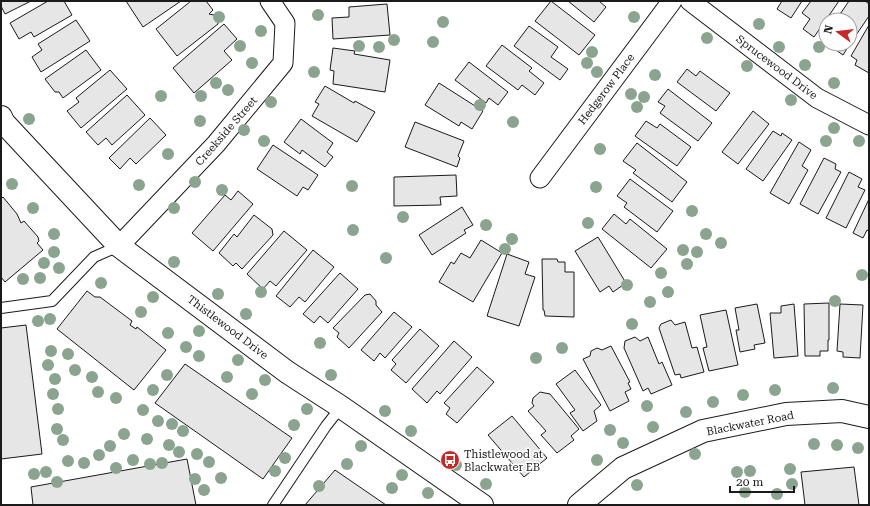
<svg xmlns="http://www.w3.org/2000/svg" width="870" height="506" font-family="'Roboto Serif',serif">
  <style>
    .building { fill: #e6e6e6; stroke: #1a1a1a }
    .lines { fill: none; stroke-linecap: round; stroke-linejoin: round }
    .lane-casing { stroke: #1a1a1a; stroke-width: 12 }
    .street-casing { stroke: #1a1a1a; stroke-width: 21 }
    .secondary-casing { stroke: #1a1a1a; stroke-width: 24 }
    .lane { stroke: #fff; stroke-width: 10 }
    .street { stroke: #fff; stroke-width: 19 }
    .secondary { stroke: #fff; stroke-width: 22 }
    .tree { fill: #8aa48f }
    .labels { text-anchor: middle; stroke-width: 3; stroke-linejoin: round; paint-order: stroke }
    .street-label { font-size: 11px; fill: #1a1a1a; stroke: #fff }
    .poi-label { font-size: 11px; fill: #1a1a1a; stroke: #fff; text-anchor: start }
  </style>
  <rect width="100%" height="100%" fill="#fff"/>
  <g class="building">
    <polygon points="3,1 31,1 5,14 1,6 1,3"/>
    <polygon points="48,1 64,1 72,15 34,37 31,32 19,39 10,23"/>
    <polygon points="126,1 181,1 143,27"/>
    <polygon points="191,1 206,1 213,10 209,14 214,15 218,20 218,24 177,56 156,29"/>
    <polygon points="551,1 595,35 579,55 535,21"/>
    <polygon points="568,1 599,1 606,7 594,22"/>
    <polygon points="782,1 802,1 791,18 777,9"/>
    <polygon points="811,1 839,1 814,37 803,29 810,19 802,13"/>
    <polygon points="849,1 865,1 869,4 869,16 850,44 850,20 836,20"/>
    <polygon points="387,4 390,35 333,39 332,18 349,17 349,7"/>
    <polygon points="76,20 90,41 41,72 32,57 42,50 38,44"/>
    <polygon points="224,24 237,39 224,51 232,60 194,93 173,68"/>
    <polygon points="869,25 869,73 855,65 857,60 851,56"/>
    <polygon points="529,26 558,47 551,57 568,69 560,80 514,46"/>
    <polygon points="829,44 850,44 843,55 829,45"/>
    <polygon points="502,45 532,68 529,71 544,83 535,95 522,85 518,90 486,66"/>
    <polygon points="333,48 355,51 354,54 390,60 385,92 333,84 334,71 330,70"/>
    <polygon points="86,50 101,70 63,98 59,92 55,92 45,79"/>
    <polygon points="469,62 508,92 498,105 489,98 486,103 455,80"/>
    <polygon points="687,69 696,76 700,71 730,93 716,111 677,82"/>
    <polygon points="110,70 127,89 81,128 67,111 79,102 76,98"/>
    <polygon points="439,83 483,111 472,129 461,122 459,126 425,105"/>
    <polygon points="325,86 354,103 355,101 375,112 357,142 312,116 319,104 315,102"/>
    <polygon points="668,89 712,123 698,141 660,113 665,106 658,102"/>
    <polygon points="127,95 145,115 112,145 106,138 98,145 86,132"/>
    <polygon points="753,111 769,124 738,164 722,152"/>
    <polygon points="150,118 166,135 136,164 130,158 120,169 109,158"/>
    <polygon points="301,119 333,143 327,152 333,157 325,167 302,150 300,154 284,142"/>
    <polygon points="646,121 657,128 660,124 691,147 677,166 635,136"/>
    <polygon points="415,122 464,141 458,156 460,158 457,167 405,147"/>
    <polygon points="773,131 781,136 782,133 792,140 763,181 746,169"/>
    <polygon points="799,142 811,150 802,166 808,170 789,204 770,193"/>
    <polygon points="637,143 687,182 672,202 633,173 636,170 623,161"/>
    <polygon points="273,145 318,175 308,190 303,187 297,196 257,169"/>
    <polygon points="824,158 836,164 835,169 841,172 818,214 800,204"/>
    <polygon points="849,172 862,179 858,187 865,190 846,228 826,218"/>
    <polygon points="456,175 457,196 440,197 441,205 394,206 394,177"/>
    <polygon points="630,179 673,211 657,232 624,207 627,203 617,196"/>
    <polygon points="238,191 253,204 213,251 192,233 225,195 231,200"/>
    <polygon points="3,197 17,214 21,223 24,221 38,237 39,241 37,243 43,250 5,282 1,277 1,199"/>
    <polygon points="869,199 869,231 867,230 863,238 853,233"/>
    <polygon points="462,207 473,225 464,230 466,233 432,255 419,235"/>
    <polygon points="614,214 626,224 630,219 667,249 651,268 602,229"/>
    <polygon points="254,215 272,229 273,235 242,269 236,263 233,266 219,253 234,234 237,237"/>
    <polygon points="284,231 307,250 276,286 270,281 263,289 247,274"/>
    <polygon points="598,237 626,283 613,292 609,286 600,292 575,251"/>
    <polygon points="481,240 502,253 473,302 439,282 451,262 454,264 461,253 470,258"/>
    <polygon points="313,250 334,267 305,302 299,297 290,307 276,296"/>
    <polygon points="507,254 529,262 525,274 535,277 519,326 487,316"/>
    <polygon points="542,259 557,259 558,262 565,262 565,272 574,272 574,317 545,316 544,310 543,310"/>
    <polygon points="340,273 358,289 328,323 320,316 314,323 303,314"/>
    <polygon points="87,291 95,297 100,297 132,321 130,325 136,329 137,327 166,350 134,390 57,329"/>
    <polygon points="370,294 376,301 376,305 382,312 349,348 337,337 339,333 333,328 365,295"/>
    <polygon points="829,303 829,340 828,340 828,351 820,351 820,356 805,356 804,304"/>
    <polygon points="757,304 765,343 754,345 755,349 740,352 736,330 739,330 735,308"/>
    <polygon points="794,304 798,356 774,358 770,313 781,313 781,306"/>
    <polygon points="840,304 863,305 860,358 843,357 843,352 837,351"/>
    <polygon points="726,310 738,365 709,371 703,348 707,347 700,315"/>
    <polygon points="394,312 412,327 385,358 380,353 374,361 361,350"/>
    <polygon points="671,320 675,325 685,322 692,348 697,347 704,372 681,378 680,374 675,375 659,328 661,324"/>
    <polygon points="26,325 42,454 1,459 1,328"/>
    <polygon points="420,329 439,346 406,383 391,370 396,364 392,360"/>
    <polygon points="635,337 640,341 648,337 659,364 662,362 672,385 651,394 648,388 643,391 624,348 625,341"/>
    <polygon points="454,341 472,357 440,394 437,391 427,403 412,389"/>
    <polygon points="611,346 630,382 628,383 631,389 625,392 629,401 610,411 583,359 590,356 591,351 597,348 602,350"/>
    <polygon points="185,364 292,438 263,479 155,403"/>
    <polygon points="477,367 494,382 457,423 446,414 450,408 444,403"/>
    <polygon points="575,370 601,405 594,411 597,421 583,431 570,413 575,410 556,384"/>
    <polygon points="540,392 550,394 579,429 571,436 574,440 557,453 541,435 546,431 528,411 534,406 532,403 533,398"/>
    <polygon points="512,416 547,458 524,477 488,435"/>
    <polygon points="187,459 196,505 33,505 31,487"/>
    <polygon points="854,467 859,505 805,505 801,472"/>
    <polygon points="335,470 386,505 305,505"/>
  </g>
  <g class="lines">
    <g class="lane-casing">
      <g id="lane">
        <polyline points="1,308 52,301 94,257 119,246"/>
        <polyline points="273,505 326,426 341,407"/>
      </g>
    </g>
    <g class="street-casing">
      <g id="street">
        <polyline points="690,1 817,98 869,125"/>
        <polyline points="540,178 672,1"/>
        <polyline points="119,246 216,144 283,63 285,23 270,1"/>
      </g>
    </g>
    <g class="secondary-casing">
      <g id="secondary">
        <polyline points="1,117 4,123 119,246 287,372 341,407 482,505"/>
        <polyline points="579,505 623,468 703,431 786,414 842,411 869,417"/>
      </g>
    </g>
    <use href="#lane" class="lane"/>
    <use href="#street" class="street"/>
    <use href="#secondary" class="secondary"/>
  </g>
  <g class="tree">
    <circle cx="318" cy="15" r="6"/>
    <circle cx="219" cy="17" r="6"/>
    <circle cx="634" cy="17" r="6"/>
    <circle cx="443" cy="22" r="6"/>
    <circle cx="759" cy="24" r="6"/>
    <circle cx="261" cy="31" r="6"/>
    <circle cx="707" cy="38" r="6"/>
    <circle cx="394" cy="40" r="6"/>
    <circle cx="433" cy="42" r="6"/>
    <circle cx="240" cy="46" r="6"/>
    <circle cx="359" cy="46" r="6"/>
    <circle cx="379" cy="47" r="6"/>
    <circle cx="779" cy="47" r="6"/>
    <circle cx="819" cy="47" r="6"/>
    <circle cx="592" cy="52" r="6"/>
    <circle cx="252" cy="63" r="6"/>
    <circle cx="587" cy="63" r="6"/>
    <circle cx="805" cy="65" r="6"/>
    <circle cx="747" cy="66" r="6"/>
    <circle cx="314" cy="72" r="6"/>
    <circle cx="597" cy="72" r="6"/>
    <circle cx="655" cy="75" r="6"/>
    <circle cx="216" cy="83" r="6"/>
    <circle cx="834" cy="83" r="6"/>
    <circle cx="228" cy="90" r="6"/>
    <circle cx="631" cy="94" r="6"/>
    <circle cx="161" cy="96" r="6"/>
    <circle cx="201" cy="96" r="6"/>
    <circle cx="644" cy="97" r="6"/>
    <circle cx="791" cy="100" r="6"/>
    <circle cx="271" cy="102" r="6"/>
    <circle cx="480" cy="105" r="6"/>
    <circle cx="637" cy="107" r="6"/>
    <circle cx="29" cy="119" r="6"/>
    <circle cx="200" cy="121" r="6"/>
    <circle cx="513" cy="122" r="6"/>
    <circle cx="834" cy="128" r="6"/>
    <circle cx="244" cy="130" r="6"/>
    <circle cx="264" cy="141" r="6"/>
    <circle cx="826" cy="141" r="6"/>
    <circle cx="859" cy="141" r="6"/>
    <circle cx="600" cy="149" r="6"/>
    <circle cx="168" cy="154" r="6"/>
    <circle cx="195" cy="182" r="6"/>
    <circle cx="12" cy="184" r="6"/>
    <circle cx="139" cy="185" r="6"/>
    <circle cx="352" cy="186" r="6"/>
    <circle cx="596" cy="187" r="6"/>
    <circle cx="222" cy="190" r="6"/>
    <circle cx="33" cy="208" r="6"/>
    <circle cx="174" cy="208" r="6"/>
    <circle cx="692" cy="211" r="6"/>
    <circle cx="403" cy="217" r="6"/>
    <circle cx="588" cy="223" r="6"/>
    <circle cx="486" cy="225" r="6"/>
    <circle cx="353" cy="230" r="6"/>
    <circle cx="54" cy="234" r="6"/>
    <circle cx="706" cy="234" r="6"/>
    <circle cx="512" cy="239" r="6"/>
    <circle cx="721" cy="243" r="6"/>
    <circle cx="505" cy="249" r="6"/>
    <circle cx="683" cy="250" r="6"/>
    <circle cx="54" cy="252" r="6"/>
    <circle cx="697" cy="252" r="6"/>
    <circle cx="386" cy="258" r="6"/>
    <circle cx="174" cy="262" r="6"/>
    <circle cx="44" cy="263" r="6"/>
    <circle cx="687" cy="264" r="6"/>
    <circle cx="59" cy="268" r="6"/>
    <circle cx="661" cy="273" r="6"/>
    <circle cx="862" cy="275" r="6"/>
    <circle cx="40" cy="278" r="6"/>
    <circle cx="23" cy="279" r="6"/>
    <circle cx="101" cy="283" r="6"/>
    <circle cx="627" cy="285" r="6"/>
    <circle cx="261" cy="292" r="6"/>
    <circle cx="668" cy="292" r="6"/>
    <circle cx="218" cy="294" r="6"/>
    <circle cx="153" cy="297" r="6"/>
    <circle cx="835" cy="301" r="6"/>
    <circle cx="650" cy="302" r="6"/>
    <circle cx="141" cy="312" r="6"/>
    <circle cx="246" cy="314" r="6"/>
    <circle cx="50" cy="319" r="6"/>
    <circle cx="38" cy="321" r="6"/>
    <circle cx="632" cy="324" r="6"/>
    <circle cx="199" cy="331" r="6"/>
    <circle cx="168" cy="333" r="6"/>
    <circle cx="320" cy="343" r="6"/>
    <circle cx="186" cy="347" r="6"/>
    <circle cx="562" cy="348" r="6"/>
    <circle cx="51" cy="351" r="6"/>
    <circle cx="68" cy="354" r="6"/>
    <circle cx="199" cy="356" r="6"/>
    <circle cx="536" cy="358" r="6"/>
    <circle cx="238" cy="360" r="6"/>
    <circle cx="48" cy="365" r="6"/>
    <circle cx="75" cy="370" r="6"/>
    <circle cx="167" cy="375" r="6"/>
    <circle cx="331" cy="375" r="6"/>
    <circle cx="92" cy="377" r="6"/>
    <circle cx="227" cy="377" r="6"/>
    <circle cx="55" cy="379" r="6"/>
    <circle cx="265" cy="380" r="6"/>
    <circle cx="833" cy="388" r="6"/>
    <circle cx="153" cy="390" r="6"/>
    <circle cx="775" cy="390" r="6"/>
    <circle cx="98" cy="392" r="6"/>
    <circle cx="53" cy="394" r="6"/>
    <circle cx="252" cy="394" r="6"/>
    <circle cx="743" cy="395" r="6"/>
    <circle cx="116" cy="398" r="6"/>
    <circle cx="713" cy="402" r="6"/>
    <circle cx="647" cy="406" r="6"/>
    <circle cx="58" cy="409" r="6"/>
    <circle cx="307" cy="409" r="6"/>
    <circle cx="143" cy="410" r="6"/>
    <circle cx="385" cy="411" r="6"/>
    <circle cx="686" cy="412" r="6"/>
    <circle cx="158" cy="421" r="6"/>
    <circle cx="172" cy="424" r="6"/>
    <circle cx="294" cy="425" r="6"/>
    <circle cx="653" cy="427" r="6"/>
    <circle cx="57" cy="429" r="6"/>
    <circle cx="610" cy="430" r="6"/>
    <circle cx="183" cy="431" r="6"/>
    <circle cx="411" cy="431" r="6"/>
    <circle cx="124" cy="434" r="6"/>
    <circle cx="147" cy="439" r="6"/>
    <circle cx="63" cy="440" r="6"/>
    <circle cx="623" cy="443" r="6"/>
    <circle cx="814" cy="444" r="6"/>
    <circle cx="169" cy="445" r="6"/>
    <circle cx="837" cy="445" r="6"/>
    <circle cx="110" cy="446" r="6"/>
    <circle cx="361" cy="446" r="6"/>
    <circle cx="858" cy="448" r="6"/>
    <circle cx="179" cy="452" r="6"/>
    <circle cx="197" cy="454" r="6"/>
    <circle cx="695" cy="454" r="6"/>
    <circle cx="99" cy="455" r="6"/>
    <circle cx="285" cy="458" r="6"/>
    <circle cx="133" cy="460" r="6"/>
    <circle cx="597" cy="460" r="6"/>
    <circle cx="68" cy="461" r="6"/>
    <circle cx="209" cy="462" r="6"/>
    <circle cx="84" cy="463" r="6"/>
    <circle cx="162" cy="463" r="6"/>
    <circle cx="150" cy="464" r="6"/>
    <circle cx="347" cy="464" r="6"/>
    <circle cx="456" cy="465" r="6"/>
    <circle cx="116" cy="468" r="6"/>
    <circle cx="790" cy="469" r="6"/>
    <circle cx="275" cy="471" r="6"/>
    <circle cx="750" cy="471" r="6"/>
    <circle cx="46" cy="472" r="6"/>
    <circle cx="737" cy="472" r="6"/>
    <circle cx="34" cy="474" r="6"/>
    <circle cx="402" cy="475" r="6"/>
    <circle cx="221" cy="478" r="6"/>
    <circle cx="195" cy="479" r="6"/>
    <circle cx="57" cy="482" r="6"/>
    <circle cx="486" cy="484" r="6"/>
    <circle cx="792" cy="484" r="6"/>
    <circle cx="637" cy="485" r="6"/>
    <circle cx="319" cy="486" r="6"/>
    <circle cx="392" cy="488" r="6"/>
    <circle cx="204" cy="490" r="6"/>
    <circle cx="745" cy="492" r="6"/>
    <circle cx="428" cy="493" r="6"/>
    <circle cx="777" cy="494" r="6"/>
  </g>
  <defs>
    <g id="bus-disc" transform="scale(1)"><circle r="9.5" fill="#c62828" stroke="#fff"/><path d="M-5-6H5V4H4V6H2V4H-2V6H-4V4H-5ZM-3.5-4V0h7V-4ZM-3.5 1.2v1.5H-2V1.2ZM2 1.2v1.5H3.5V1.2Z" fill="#fff"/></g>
  </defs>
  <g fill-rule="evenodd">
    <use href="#bus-disc" x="450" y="460"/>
  </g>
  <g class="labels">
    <g class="street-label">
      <text transform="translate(777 67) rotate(37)" y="4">Sprucewood Drive</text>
      <text transform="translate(606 89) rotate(-53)" y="4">Hedgerow Place</text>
      <text transform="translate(226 131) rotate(-49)" y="4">Creekside Street</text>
      <text transform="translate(228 327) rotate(37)" y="4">Thistlewood Drive</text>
      <text transform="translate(750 423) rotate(-11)" y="4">Blackwater Road</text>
    </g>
    <g class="poi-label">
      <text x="464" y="458">Thistlewood at<tspan x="464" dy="13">Blackwater EB</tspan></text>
    </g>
  </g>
  <rect width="870" height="506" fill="none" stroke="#1a1a1a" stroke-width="4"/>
  <g transform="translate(838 32) rotate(285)"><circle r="19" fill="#ffffff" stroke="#a3a3a3"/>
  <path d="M0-3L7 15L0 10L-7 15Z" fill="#c62828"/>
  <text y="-6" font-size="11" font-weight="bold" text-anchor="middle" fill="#1a1a1a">N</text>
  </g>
  <path d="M730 486v6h64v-6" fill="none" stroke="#1a1a1a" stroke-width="2"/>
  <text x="736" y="486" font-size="12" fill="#1a1a1a" stroke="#ffffff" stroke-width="3" paint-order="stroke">20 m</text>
</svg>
